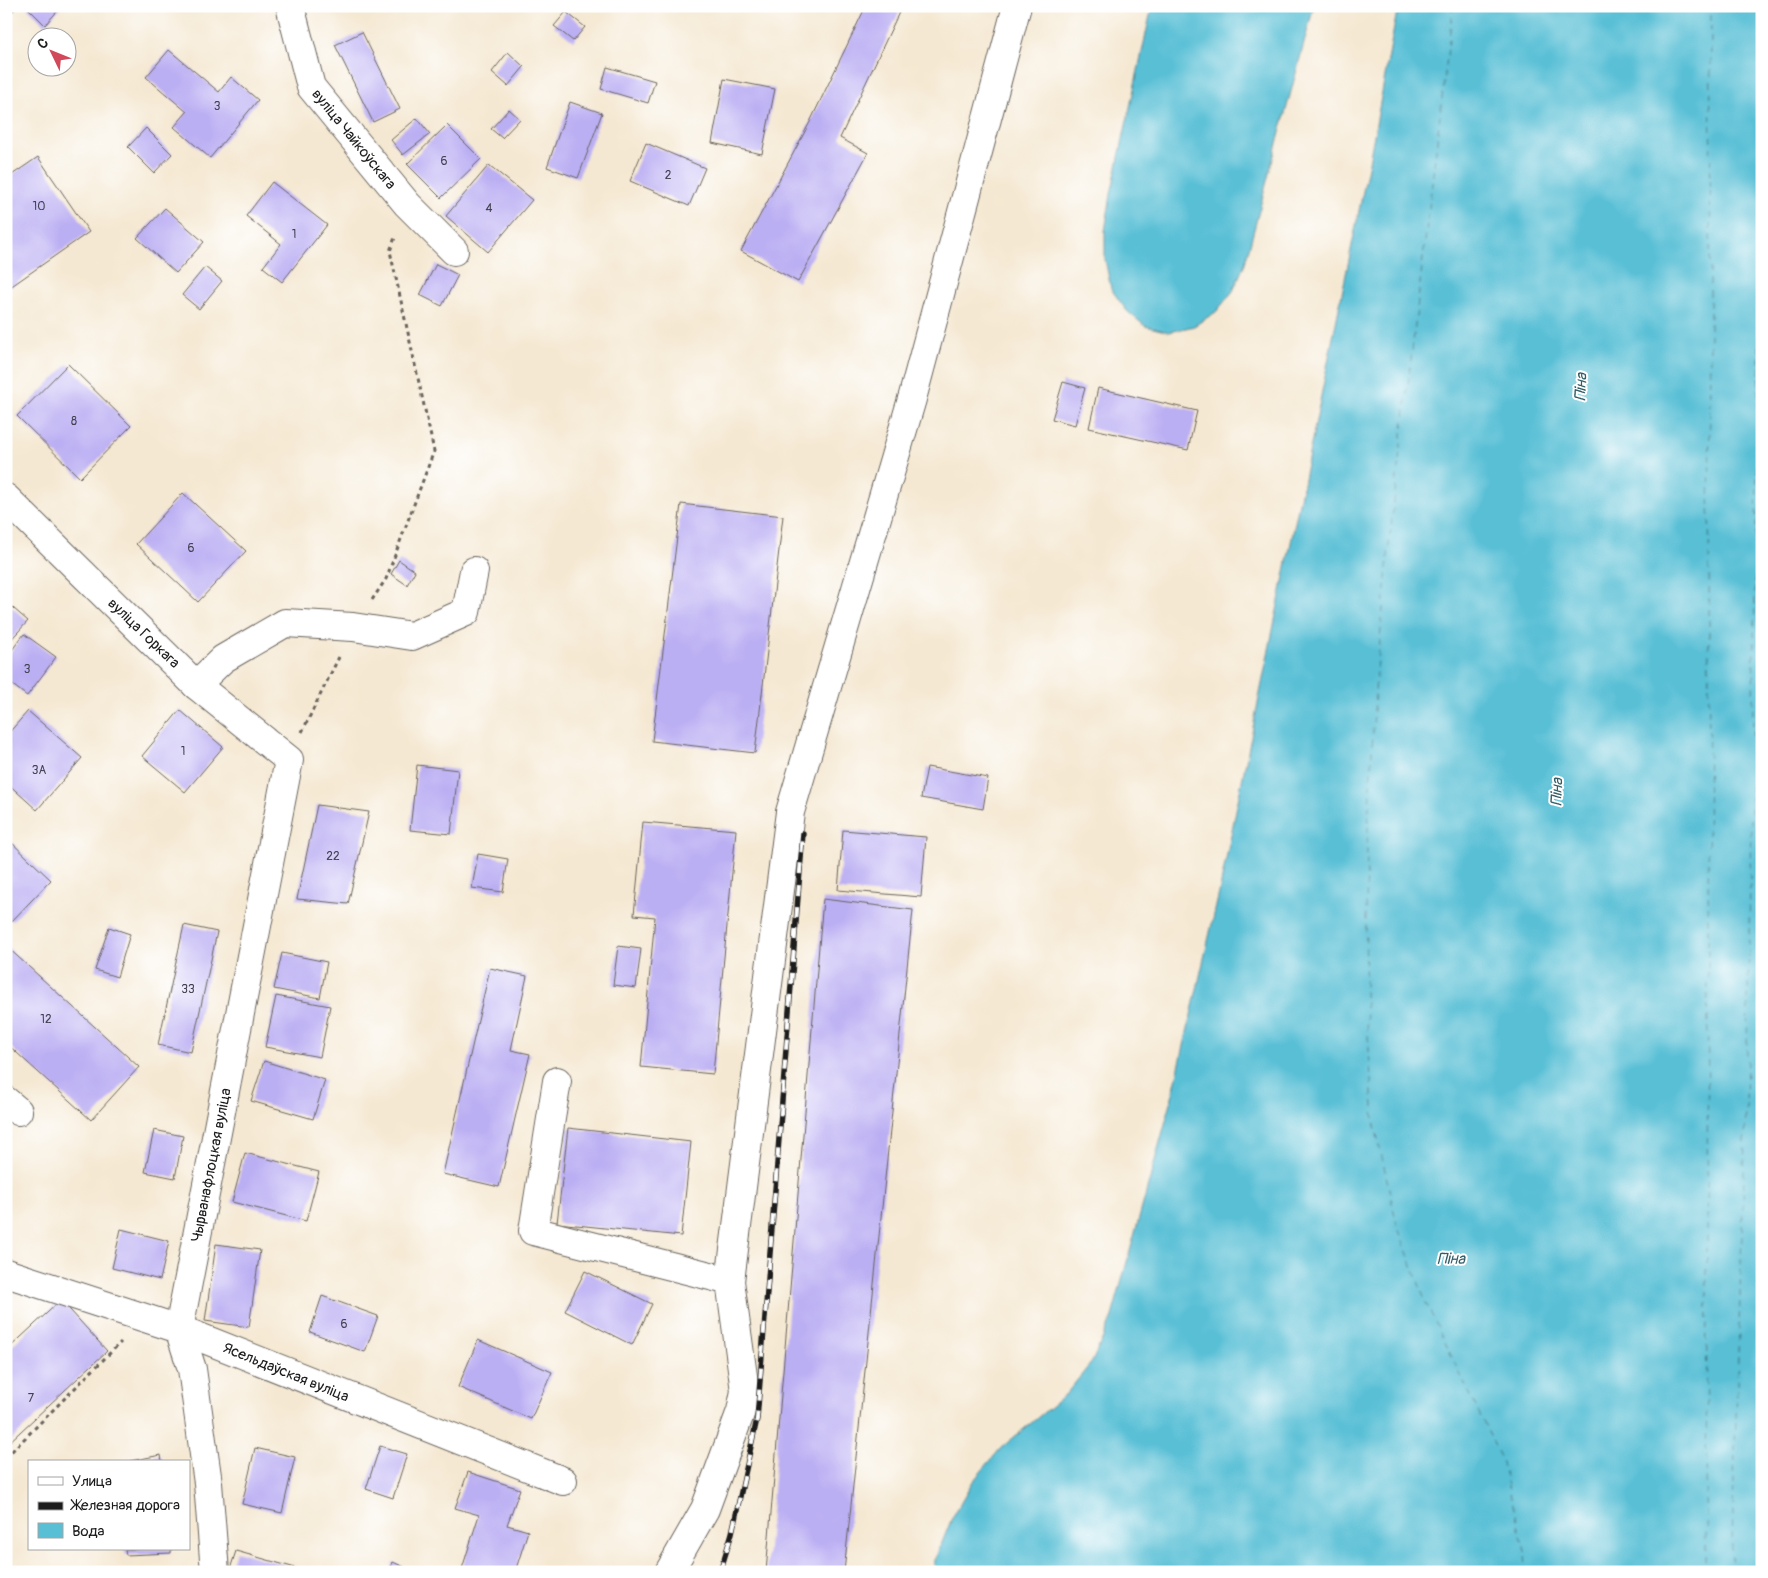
<svg xmlns="http://www.w3.org/2000/svg" width="1768" height="1578" font-family="Pangolin,sans-serif">
  <style>
    .water { fill: #58bfd5; stroke: #3a6e78 }
    .lines { fill: none; stroke-linecap: round; stroke-linejoin: round }
    .ferry { stroke: #345d66; stroke-width: 1; stroke-dasharray: 6 5; stroke-linecap: butt }
    .building { fill: #bbaff3 }
    .minor-casing { stroke: #68635c; stroke-width: 30 }
    .path { stroke: #68635c; stroke-width: 3; stroke-dasharray: 4 4; stroke-linecap: butt }
    .minor { stroke: #fff; stroke-width: 28 }
    .rail-casing { stroke: #1c1c1c; stroke-width: 5.5 }
    .rail { stroke: #fff; stroke-width: 4; stroke-dasharray: 11; stroke-linecap: butt }
    .labels { text-anchor: middle; stroke-width: 4; stroke-linejoin: round; paint-order: stroke }
    .number-label { font-size: 12px; fill: #444152 }
    .street-label { font-size: 15px; fill: #1c1c1c; stroke: #fff }
    .water-label { font-size: 16px; font-style: italic; fill: #345d66; stroke: #fff }
  </style>
  <rect width="100%" height="100%" fill="#fff"/>
  <filter id="ink" filterUnits="userSpaceOnUse"><feTurbulence type="fractalNoise" baseFrequency=".02" numOctaves="2"/><feDisplacementMap in="SourceGraphic" scale="10" xChannelSelector="R" yChannelSelector="G"/><feConvolveMatrix kernelMatrix="1 2 1 2 8 2 1 2 1" color-interpolation-filters="sRGB"/></filter>
  <filter id="wash" filterUnits="userSpaceOnUse"><feTurbulence type="fractalNoise" baseFrequency=".0096" numOctaves="4" result="noise"/><feDisplacementMap in="SourceGraphic" scale="20" xChannelSelector="R" yChannelSelector="G"/><feGaussianBlur stdDeviation="1.12" result="paint"/><feColorMatrix in="noise" values="0 0 0 0 0 0 0 0 0 0 0 0 0 0 0 0 0 1.4 0 .05"/><feComposite in="paint" operator="in"/></filter>
  <g filter="url(#wash)">
    <rect width="100%" height="100%" fill="#f5e8d2"/>
    <g class="water">
      <polygon points="1152,6 1314,6 1245,263 1233,291 1216,312 1194,326 1169,332 1145,326 1127,311 1111,289 1105,259 1105,231 1111,194"/>
      <polygon points="1398,6 1762,6 1762,1572 934,1572 935,1560 952,1518 974,1480 1001,1448 1066,1394 1092,1362 1111,1320 1171,1102 1219,893 1369,162"/>
    </g>
    <g class="lines">
      <g class="ferry">
        <polyline points="1453,6 1390,536 1375,691 1367,849 1365,993 1374,1121 1397,1225 1426,1303 1501,1459 1525,1551 1526,1572"/>
        <polyline points="1706,1572 1711,6"/>
        <polyline points="1731,1572 1746,1110 1762,183"/>
      </g>
    </g>
    <g id="blocks">
      <g class="building">
        <polygon points="6,6 18,6 6,18"/>
        <polygon points="26,6 62,6 45,25"/>
        <polygon points="866,6 902,6 840,138 868,153 798,282 741,251 810,122"/>
        <polygon points="566,12 585,27 573,41 554,26"/>
        <polygon points="362,32 400,109 373,122 335,45"/>
        <polygon points="169,50 219,92 231,77 258,100 210,158 174,127 187,112 146,77"/>
        <polygon points="508,52 524,67 508,86 492,72"/>
        <polygon points="607,67 655,81 648,103 601,89"/>
        <polygon points="724,79 775,89 762,154 712,143"/>
        <polygon points="570,102 602,113 578,178 547,167"/>
        <polygon points="509,109 520,119 502,138 491,129"/>
        <polygon points="417,118 430,134 403,155 391,140"/>
        <polygon points="447,125 481,159 441,198 407,164"/>
        <polygon points="146,128 172,154 154,173 128,147"/>
        <polygon points="646,143 705,168 689,206 630,181"/>
        <polygon points="38,157 89,232 6,290 6,179"/>
        <polygon points="489,165 532,200 488,252 446,216"/>
        <polygon points="272,182 327,225 282,282 263,267 281,244 246,216"/>
        <polygon points="165,208 204,242 176,273 137,238"/>
        <polygon points="436,264 458,275 442,306 420,295"/>
        <polygon points="205,267 222,281 199,309 182,295"/>
        <polygon points="68,364 131,426 80,478 17,416"/>
        <polygon points="1063,382 1085,388 1075,425 1052,419"/>
        <polygon points="1098,388 1197,411 1188,450 1089,428"/>
        <polygon points="183,493 246,551 198,602 136,544"/>
        <polygon points="681,504 783,516 755,753 652,741"/>
        <polygon points="399,560 415,571 407,585 391,574"/>
        <polygon points="6,602 28,621 6,645"/>
        <polygon points="24,634 56,657 27,696 6,680 6,658"/>
        <polygon points="180,710 223,747 185,792 142,756"/>
        <polygon points="28,711 82,758 37,810 6,782 6,736"/>
        <polygon points="417,765 458,770 451,834 410,830"/>
        <polygon points="927,767 988,778 983,809 921,798"/>
        <polygon points="317,805 369,812 348,904 297,899"/>
        <polygon points="643,822 736,830 713,1074 641,1067 655,917 634,915"/>
        <polygon points="843,830 926,837 921,897 838,890"/>
        <polygon points="9,840 51,880 12,921 6,915 6,843"/>
        <polygon points="478,854 508,859 503,892 472,888"/>
        <polygon points="823,899 913,910 844,1572 766,1572"/>
        <polygon points="184,925 217,932 191,1052 158,1045"/>
        <polygon points="109,927 130,934 117,977 95,970"/>
        <polygon points="6,946 139,1067 91,1120 6,1043"/>
        <polygon points="618,946 641,949 636,988 613,985"/>
        <polygon points="282,953 327,962 320,998 274,989"/>
        <polygon points="490,968 527,976 511,1050 530,1054 499,1187 443,1174"/>
        <polygon points="276,996 330,1006 320,1057 265,1047"/>
        <polygon points="264,1061 325,1080 313,1119 251,1101"/>
        <polygon points="568,1128 691,1142 681,1236 557,1223"/>
        <polygon points="154,1130 183,1136 175,1178 145,1172"/>
        <polygon points="245,1153 319,1172 306,1221 232,1202"/>
        <polygon points="121,1229 169,1241 160,1280 112,1268"/>
        <polygon points="216,1244 260,1250 249,1327 205,1321"/>
        <polygon points="585,1271 652,1304 632,1345 565,1311"/>
        <polygon points="322,1296 378,1316 365,1352 310,1332"/>
        <polygon points="61,1300 107,1351 6,1445 6,1351"/>
        <polygon points="478,1340 552,1372 531,1419 458,1387"/>
        <polygon points="380,1446 407,1454 393,1498 366,1489"/>
        <polygon points="255,1448 295,1457 282,1513 242,1504"/>
        <polygon points="161,1455 162,1462 130,1462 130,1461"/>
        <polygon points="468,1472 520,1489 507,1525 528,1531 515,1572 461,1572 479,1515 455,1508"/>
        <polygon points="125,1549 171,1549 171,1553 126,1555"/>
        <polygon points="236,1551 306,1571 305,1572 229,1572"/>
        <polygon points="393,1562 415,1572 389,1572"/>
      </g>
    </g>
  </g>
  <g filter="url(#ink)">
    <use href="#blocks" fill-opacity="0" stroke="#68635c" stroke-width="1"/>
    <g class="lines">
      <g class="minor-casing">
        <g id="minor">
          <polyline points="290,6 311,87 407,204 454,251"/>
          <polyline points="6,498 196,685 289,760 179,1329 192,1369 208,1483 215,1572"/>
          <polyline points="196,685 223,659 285,623 353,627 412,636 466,612 474,571"/>
          <polyline points="557,1081 533,1231 730,1281"/>
          <polyline points="6,1101 18,1111"/>
          <polyline points="6,1273 179,1329 563,1481"/>
          <polyline points="669,1572 705,1509 741,1411 745,1391 730,1281 790,812 912,399 1017,6"/>
        </g>
      </g>
      <g class="path">
        <polyline points="372,600 386,579 434,451 390,251 396,235"/>
        <polyline points="302,732 339,657"/>
        <polyline points="6,1457 121,1342"/>
      </g>
      <use href="#minor" class="minor"/>
      <g class="rail-casing">
        <polyline id="rail" points="720,1572 732,1533 757,1419 803,833"/>
      </g>
      <use href="#rail" class="rail"/>
    </g>
  </g>
  <g class="labels">
    <g class="number-label">
      <text x="217" y="110">3</text>
      <text x="444" y="165">6</text>
      <text x="668" y="179">2</text>
      <text x="39" y="210">10</text>
      <text x="489" y="212">4</text>
      <text x="294" y="238">1</text>
      <text x="74" y="425">8</text>
      <text x="191" y="552">6</text>
      <text x="27" y="673">3</text>
      <text x="183" y="755">1</text>
      <text x="39" y="774">3А</text>
      <text x="333" y="860">22</text>
      <text x="188" y="993">33</text>
      <text x="46" y="1023">12</text>
      <text x="344" y="1328">6</text>
      <text x="31" y="1402">7</text>
    </g>
    <g class="street-label">
      <text transform="translate(354 139) rotate(51)" y="5">вуліца Чайкоўскага</text>
      <text transform="translate(144 633) rotate(44)" y="5">вуліца Горкага</text>
      <text transform="translate(211 1165) rotate(-79)" y="5">Чырванафлоцкая вуліца</text>
      <text transform="translate(286 1372) rotate(22)" y="5">Ясельдаўская вуліца</text>
    </g>
    <g class="water-label">
      <text transform="translate(1580 387) rotate(-87)" y="6">Піна</text>
      <text transform="translate(1556 792) rotate(-88)" y="6">Піна</text>
      <text x="1451" y="1264">Піна</text>
    </g>
  </g>
  <rect width="1768" height="1578" fill="none" stroke="#fff" stroke-width="25"/>
  <rect x="28" y="1460" width="162" height="90" fill="#ffffff" stroke="#a4a4a4"/>
  <rect x="38" y="1477" width="25" height="8" fill="#ffffff" stroke="#a4a4a4"/>
  <text x="72" y="1486" font-size="15" fill="#1c1c1c">Улица</text>
  <rect x="38" y="1502" width="25" height="8" fill="#1c1c1c" stroke="#a4a4a4"/>
  <text x="72" y="1510" font-size="15" fill="#1c1c1c">Железная дорога</text>
  <rect x="38" y="1523" width="25" height="15" fill="#58bfd5" stroke="#a4a4a4"/>
  <text x="72" y="1536" font-size="15" fill="#1c1c1c">Вода</text>
  <g transform="translate(52 52) rotate(313)"><circle r="24" fill="#ffffff" stroke="#a4a4a4"/>
  <path d="M0-4L9 19L0 12L-9 19Z" fill="#d1495b"/>
  <text y="-8" font-size="14" font-weight="bold" text-anchor="middle" fill="#1c1c1c">С</text>
  </g>
</svg>
